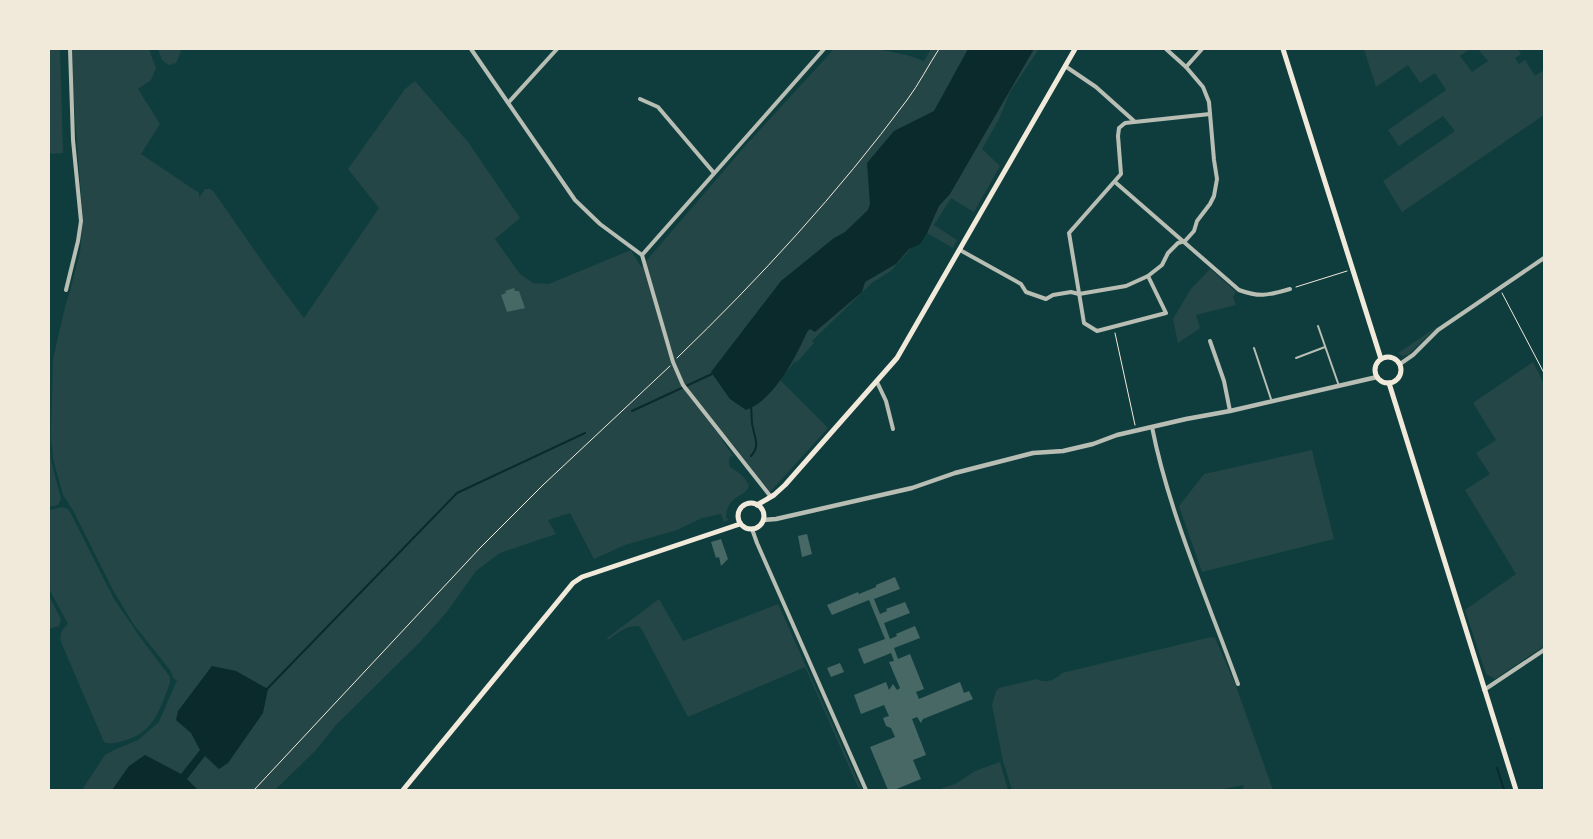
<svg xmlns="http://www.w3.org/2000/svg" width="1593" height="839" font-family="'Noto Sans',sans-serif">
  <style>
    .green { fill: #244646 }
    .water { fill: #0a2a2b }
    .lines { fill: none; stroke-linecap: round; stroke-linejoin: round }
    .stream { stroke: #0a2a2b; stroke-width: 2 }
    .building { fill: #486865 }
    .path { stroke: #f1e9da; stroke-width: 1 }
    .service { stroke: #b8beb3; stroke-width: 2 }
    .minor { stroke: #b8beb3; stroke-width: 4 }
    .tertiary { stroke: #b8beb3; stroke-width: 4.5 }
    .secondary { stroke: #f1e9da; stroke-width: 5 }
  </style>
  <rect width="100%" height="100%" fill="#0f3d3e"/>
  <g class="green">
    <polygon points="49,49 60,49 63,153 49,154"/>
    <path d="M 72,49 L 149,49 L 156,68 L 151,80 L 138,89 L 160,124 L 141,154 L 199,193 L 199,198 L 205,189 L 210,189 L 214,192 L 271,274 L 304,318 L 379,208 L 348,169 L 405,89 L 415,81 L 468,142 L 520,218 L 495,239 L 520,274 L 533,283 L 549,284 L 631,250 L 641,267 L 746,145 L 834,49 L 877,49 L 907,55 L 924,61 L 931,49 L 1039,49 L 1010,92 L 999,119 L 982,149 L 1000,166 L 974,212 L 951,198 L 934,225 L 957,240 L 953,248 L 927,233 L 928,229 L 891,271 L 873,282 L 812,341 L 814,343 L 797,362 L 795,361 L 780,380 L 828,428 L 770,492 L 727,437 L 722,440 L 734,457 L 730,456 L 729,463 L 730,467 C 737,471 746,477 749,486 C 744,499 727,494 726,518 L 729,519 L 728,520 L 724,522 L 721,514 L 702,518 L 677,530 L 625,545 L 594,559 L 570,513 L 548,520 L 556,534 L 500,553 L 476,571 L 446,613 L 420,642 L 336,725 L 315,751 L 275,790 L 82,790 L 105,755 L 114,750 L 138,740 L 159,722 L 177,680 L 174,679 L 170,670 L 134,625 L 113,590 L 74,512 L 63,495 L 53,459 L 51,436 L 53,359 L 65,307 L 70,291 L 80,252 L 83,221 L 73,90 Z"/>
    <polygon points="158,49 181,49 181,51 176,63 169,65 162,60"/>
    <polygon points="1364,49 1470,49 1460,56 1472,72 1488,61 1478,49 1518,49 1521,54 1515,58 1519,64 1525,60 1535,76 1544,70 1544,115 1402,212 1383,181 1455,131 1443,116 1399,146 1388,130 1446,90 1435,73 1420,83 1408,65 1376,87"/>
    <polygon points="1210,269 1236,292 1233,297 1236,305 1196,315 1200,328 1178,343 1173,319 1191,289"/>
    <polygon points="1438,326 1408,355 1402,356 1398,353"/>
    <polygon points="1533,362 1544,384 1544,646 1495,679 1486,674 1465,610 1516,574 1465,490 1490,474 1476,453 1496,440 1473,403"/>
    <polygon points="49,438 51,460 61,499 58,505 49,507"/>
    <polygon points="1312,450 1334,539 1202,572 1179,506 1204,474"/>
    <path d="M 62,507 L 68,509 L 70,512 L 114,599 L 140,637 L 170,677 L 170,683 C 160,709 154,733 123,741 C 116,742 111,745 104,742 L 61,642 C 59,634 62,630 68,624 L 49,589 L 49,510 Z"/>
    <polygon points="49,596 61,619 59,626 49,629"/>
    <path d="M 659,599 L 683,641 L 778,604 L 862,790 L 858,787 L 805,667 L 688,717 L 641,628 L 638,626 C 627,625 617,633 608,640 L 607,638 Z"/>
    <path d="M 1211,637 L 1215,638 L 1236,686 L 1273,790 L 1235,790 L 1242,789 L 1244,785 L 1218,790 L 1012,790 L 1003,761 L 992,705 L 996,691 L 999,688 L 1037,679 C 1046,684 1055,680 1062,673 Z"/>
    <polygon points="1000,762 1008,790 937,790 955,784 975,771"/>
  </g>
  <g class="water">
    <path d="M 968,49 L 1034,49 L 950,194 L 939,206 L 927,233 L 920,244 L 909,249 L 896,264 L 865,282 L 862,292 L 815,332 L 810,329 L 807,332 C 797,355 780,387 759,403 C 755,406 750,408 746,410 L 730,399 L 711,372 L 781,281 L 834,238 L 845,232 L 868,210 L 870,204 L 867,163 L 894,131 L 934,111 Z"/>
    <polygon points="212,666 236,671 268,689 263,713 228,763 219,769 205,756 187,779 198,790 112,790 129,766 145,755 181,774 200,750 191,733 176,720 178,711"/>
  </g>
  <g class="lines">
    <g class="stream">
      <polyline points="632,411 712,374"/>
      <path d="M 751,456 C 760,446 755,439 753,428 C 751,422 752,414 751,407"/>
      <polyline points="267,689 457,493 585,433"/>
      <polyline points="1497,768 1504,790"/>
    </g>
  </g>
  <g class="building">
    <polygon points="514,288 515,291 519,291 525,308 507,312 501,295 506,293 505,291"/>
    <polygon points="807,534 812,554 802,557 798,536"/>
    <polygon points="721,539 728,559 721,566 719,557 716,558 711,542"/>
    <polygon points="895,577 900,589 874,599 880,614 887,611 886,609 905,602 910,613 884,623 890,639 897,636 896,634 915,626 920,638 894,648 898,659 910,654 924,689 916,692 919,699 960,682 964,693 969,691 973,699 923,719 921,723 917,717 912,719 926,755 913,760 921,779 894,790 888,790 870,747 895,737 891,728 886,726 883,718 889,716 884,705 861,714 854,695 886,682 889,690 893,684 897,690 900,688 889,662 894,661 891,653 864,664 858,649 885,639 869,600 832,615 827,605 858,592 859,594 876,587 876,585"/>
    <polygon points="840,663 844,672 831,677 827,668"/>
  </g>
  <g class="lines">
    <g class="path">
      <polyline points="1296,287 1347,271"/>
      <polyline points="1502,293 1544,373"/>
      <polyline points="1115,333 1135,425"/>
      <path d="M 677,358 C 760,278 838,193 907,100 C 919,84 928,66 939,49"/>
      <polyline points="254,790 480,548 543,485 670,366"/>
    </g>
    <g class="service">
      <polyline points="1318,326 1339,386"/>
      <polyline points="1254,348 1271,399"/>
      <polyline points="1296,358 1325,347"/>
    </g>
    <g class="minor">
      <polyline points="471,49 575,200 600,224 642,255 673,362 683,385 771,497"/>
      <polyline points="1065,66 1096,87 1134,121"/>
      <polyline points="1186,67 1202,49"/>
      <polyline points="640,99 658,107 714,173"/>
      <polyline points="509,102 557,49"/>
      <path d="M 1115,182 L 1239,290 C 1261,298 1268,295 1290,289"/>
      <polyline points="960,250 1021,284 1026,292 1046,299 1053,295 1071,292 1079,294 1126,286 1148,276 1162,265 1168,253 1178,243 1185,241 1194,231 1197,221 1210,204 1214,196 1217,179 1214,160 1209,102 1203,87 1186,67 1166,49"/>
      <polyline points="642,255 824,49"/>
      <polyline points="1148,276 1166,313 1097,331 1084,323 1069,233 1121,174 1118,136 1119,128 1125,123 1210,114"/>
      <polyline points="66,290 78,241 81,221 73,140 70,49"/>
      <polyline points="1210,341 1224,381 1230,411"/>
      <polyline points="1400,364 1413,355 1438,330 1544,258"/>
      <polyline points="877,382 886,401 893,429"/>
      <path d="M 1152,427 C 1169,513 1208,601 1238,684"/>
      <polyline points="752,529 757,543 866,790"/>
      <polyline points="1484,690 1544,650"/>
    </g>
    <polyline class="tertiary" points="763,520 776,519 912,488 955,473 1033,453 1063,451 1093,444 1117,435 1186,419 1230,411 1377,377"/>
    <g class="secondary">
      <polyline points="1283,49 1381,359"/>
      <circle cx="1388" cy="370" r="13"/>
      <polyline points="1389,383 1516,790"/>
      <circle cx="751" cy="516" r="13"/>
      <polyline points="757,505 774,495 785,485 897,358 1075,49"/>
      <polyline points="403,790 573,583 582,577 597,572 740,524"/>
    </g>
  </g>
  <rect width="1593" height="839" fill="none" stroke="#f1e9da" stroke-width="100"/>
</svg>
